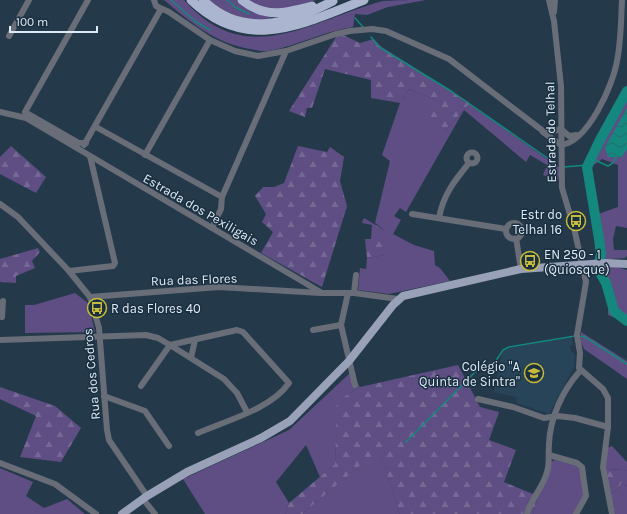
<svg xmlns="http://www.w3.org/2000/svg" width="627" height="514" font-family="Karla,sans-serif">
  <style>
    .built { fill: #284459 }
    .grass { fill: #5e4e83; fill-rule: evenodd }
    .forest { fill: url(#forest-firs) }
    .water { fill: url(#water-waves) }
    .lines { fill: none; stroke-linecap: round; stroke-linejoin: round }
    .stream { stroke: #14877e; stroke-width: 1.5 }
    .river { stroke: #14877e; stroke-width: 10 }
    .minor { stroke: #686d78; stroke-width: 6 }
    .major { stroke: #98a1b7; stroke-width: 8 }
    .highway { stroke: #abb5d0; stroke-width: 9 }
    .labels { text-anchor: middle; stroke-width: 3; stroke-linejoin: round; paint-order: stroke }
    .street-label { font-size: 13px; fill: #deebf6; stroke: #1a2f3f }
    .poi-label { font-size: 13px; fill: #deebf6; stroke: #1a2f3f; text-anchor: end }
  </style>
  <defs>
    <pattern id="forest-firs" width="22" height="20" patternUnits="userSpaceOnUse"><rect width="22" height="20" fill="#5e4e83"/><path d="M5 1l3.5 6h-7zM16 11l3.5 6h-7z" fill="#756895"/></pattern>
    <pattern id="water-waves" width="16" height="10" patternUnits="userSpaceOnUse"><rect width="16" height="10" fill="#14877e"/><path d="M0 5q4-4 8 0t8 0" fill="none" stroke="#276d69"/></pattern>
  </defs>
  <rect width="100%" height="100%" fill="#243a4a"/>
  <polygon class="built" points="572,337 573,344 570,347 571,351 575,355 574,367 549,414 517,403 516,397 494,392 502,352 509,348"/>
  <g class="grass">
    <path d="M 164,0 L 184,0 C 247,72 313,19 383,1 C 396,0 413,0 426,0 L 388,7 L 367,15 L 355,14 L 353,27 C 324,31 297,46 268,51 C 262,52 256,50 250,49 C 215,43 190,22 164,0 Z"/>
    <path d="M 207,0 L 237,0 L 255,13 L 272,18 C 248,23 225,15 207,0 Z"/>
    <path d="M 250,0 L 316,0 C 295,7 269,16 250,0 Z"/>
    <path d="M 627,85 L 627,228 L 616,226 L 613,239 L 614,250 L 627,250 L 627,256 L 625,258 L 596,260 L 598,253 L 597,241 L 585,170 L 589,156 ZM 602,159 L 618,165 L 618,207 L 598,214 L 591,167 Z"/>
    <polygon points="409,89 437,100 446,130 469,104 560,168 558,181 543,175 547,165 530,155 526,162 464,110 406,212 400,208 394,216 401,220 393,234 414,245 434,251 435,265 440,268 450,281 389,294 358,290 360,268 366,269 367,258 385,255 384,230 375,223 390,161 382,155 400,103"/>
    <polygon points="613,266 627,270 627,323 608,315 608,304 605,289 593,267"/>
    <polygon points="75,293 88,303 95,332 25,333 25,305 34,305"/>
    <polygon points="581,332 627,361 627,379 584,349 581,342"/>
    <polygon points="351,372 360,387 338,401 335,464 320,477 306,445 276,482 289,503 285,514 205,514 183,479 289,430"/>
    <polygon points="612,446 627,462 627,471 623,469 605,470 607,448"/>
    <polygon points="379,449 400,514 304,514 303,513"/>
    <polygon points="555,460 577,466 580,468 584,495 574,514 533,514 538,496 551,462"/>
    <polygon points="0,468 33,482 26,496 44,508 67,499 85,514 0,514"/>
    <polygon points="622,483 627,486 627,514 615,514 610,493 614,492"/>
  </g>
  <g class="forest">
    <polygon points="343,35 360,43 374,39 380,46 470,103 446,130 430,120 436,100 409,89 400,103 371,98 371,80 325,69 312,108 307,108 305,117 289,111 336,37"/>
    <polygon points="11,146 46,177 36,193 0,174 0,157"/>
    <polygon points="298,146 327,152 330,147 344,157 340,181 347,206 322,287 261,253 273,232 262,222 266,214 255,196 263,187 274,187 284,183"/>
    <polygon points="364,218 384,230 391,246 386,255 367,258 365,239 371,239 372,225 362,223"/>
    <polygon points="38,248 40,252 32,261 35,268 16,276 16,283 0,282 0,259"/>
    <polygon points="458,365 480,407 499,412 489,440 516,450 504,482 538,496 533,514 400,514 379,450 303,513 304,514 285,514 289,503 335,464 337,401 360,387"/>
    <polygon points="0,387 55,406 81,428 61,462 20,457 36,416 0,399"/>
    <polygon points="624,469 627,471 627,486 622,483 614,492 610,493 605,470"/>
  </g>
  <polygon class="water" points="627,108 627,149 622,157 608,157 605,147"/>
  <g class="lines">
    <g class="stream">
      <polyline points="171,0 196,22 210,30"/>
      <polyline points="227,0 235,7 249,14"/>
      <polyline points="355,18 363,27"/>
      <polyline points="371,37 379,47 451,91 556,164"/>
      <polyline points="590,158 608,166 613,163 617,156"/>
      <polyline points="564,167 587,165"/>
      <polyline points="579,336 585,337 627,364"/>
      <polyline points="406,442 477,370 495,362 503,350 509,347 575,336"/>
    </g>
    <polyline class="river" points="627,91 600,140 587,167 599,239 601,254 598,269 606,283 614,311 627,321"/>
    <g class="minor">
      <polyline points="154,0 156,6 169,12 210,40 235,51 258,56 286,51 336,34 350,31 372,29 386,31 449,59 543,131 550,132 561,129"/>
      <polyline points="549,0 554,21 561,86 562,188 574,228 586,282 577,335 580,353 579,368 603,389 608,398 608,427 603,467 612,514"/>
      <polyline points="554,12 555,0"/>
      <polyline points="9,36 29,0"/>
      <polyline points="0,112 26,118 322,293 354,293 398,299"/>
      <polyline points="96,127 222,197 221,209 212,228"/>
      <polyline points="561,129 569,136 577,135"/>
      <path d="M 543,132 L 561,145 C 588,142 613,85 617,61 C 621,42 621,20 622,0"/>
      <polyline points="86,143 79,143 25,112 88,0"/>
      <polyline points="84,145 161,9"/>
      <circle cx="472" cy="158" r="5.5"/>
      <polyline points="145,155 210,40"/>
      <polyline points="222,197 286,51"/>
      <polyline points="0,204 18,217 69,271 90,297 99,328 107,430 109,440 147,496"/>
      <polyline points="412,214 506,229"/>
      <path d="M 439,218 C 443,195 455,180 469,163"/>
      <circle cx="514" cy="231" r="8"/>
      <polyline points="516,238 521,269"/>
      <polyline points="69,271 113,266 115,263 90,156"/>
      <polyline points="348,293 341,325 355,385"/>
      <polyline points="354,293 356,275"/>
      <polyline points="90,297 219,287 321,293"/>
      <polyline points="2,317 3,301"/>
      <polyline points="313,330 341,325"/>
      <path d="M 0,340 L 146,335 L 158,338 L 170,345 L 237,330 L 243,332 L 289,383 C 271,409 228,420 198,433"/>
      <polyline points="191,358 195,340"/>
      <polyline points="141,386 170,345 224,379 237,393 247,412"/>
      <polyline points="104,396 145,411 169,446"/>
      <polyline points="478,399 513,407 544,418 558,416 575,418 608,427"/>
      <polyline points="549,455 577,463 582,467 586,496 576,514"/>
      <polyline points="0,463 55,484 96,514"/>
      <polyline points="143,499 155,514"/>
      <path d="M 527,514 C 531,498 543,488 547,472 C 550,463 548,454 549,444 C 550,418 562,391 580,371"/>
    </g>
    <polyline class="major" points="122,514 147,496 187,472 261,438 290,421 349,361 393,305 403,296 521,269 606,263 627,264"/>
    <g class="highway">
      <path d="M 191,0 C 247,54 302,24 364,0"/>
      <path d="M 203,0 C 242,39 291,23 333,1"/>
      <path d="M 242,0 C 265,19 286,13 312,6"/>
    </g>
  </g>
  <defs>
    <g id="bus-ring" transform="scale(1)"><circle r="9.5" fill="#1a2f3f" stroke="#c7bb3c" stroke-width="1.5"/><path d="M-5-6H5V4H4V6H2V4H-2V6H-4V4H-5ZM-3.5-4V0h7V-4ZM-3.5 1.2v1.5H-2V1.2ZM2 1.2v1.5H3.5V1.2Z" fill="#c7bb3c"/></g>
    <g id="school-ring" transform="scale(1)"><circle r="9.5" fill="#1a2f3f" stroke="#c7bb3c" stroke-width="1.5"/><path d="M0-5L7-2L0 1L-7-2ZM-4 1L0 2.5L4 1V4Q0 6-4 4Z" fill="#c7bb3c"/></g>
  </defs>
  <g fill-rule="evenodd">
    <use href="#bus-ring" x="576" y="221"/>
    <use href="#bus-ring" x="530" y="261"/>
    <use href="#bus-ring" x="97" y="308"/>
    <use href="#school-ring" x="534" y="373"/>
  </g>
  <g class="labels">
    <g class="street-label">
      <text transform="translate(550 132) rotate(-91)" y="5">Estrada do Telhal</text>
      <text transform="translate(201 209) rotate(30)" y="5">Estrada dos Pexiligais</text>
      <text transform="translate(194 279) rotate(-2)" y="5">Rua das Flores</text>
      <text transform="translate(91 374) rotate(-95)" y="5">Rua dos Cedros</text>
    </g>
    <g class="poi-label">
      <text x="562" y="219">Estr do<tspan x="562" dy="15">Telhal 16</tspan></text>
      <text x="544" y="259" text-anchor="start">EN 250 - 1<tspan x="544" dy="15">(Quiosque)</tspan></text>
      <text x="111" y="313" text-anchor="start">R das Flores 40</text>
      <text x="520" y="371">Colégio "A<tspan x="520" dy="15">Quinta de Sintra"</tspan></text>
    </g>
  </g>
  <path d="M10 26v6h87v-6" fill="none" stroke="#deebf6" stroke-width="2"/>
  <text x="16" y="26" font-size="12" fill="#deebf6" stroke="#1a2f3f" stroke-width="3" paint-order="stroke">100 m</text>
</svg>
